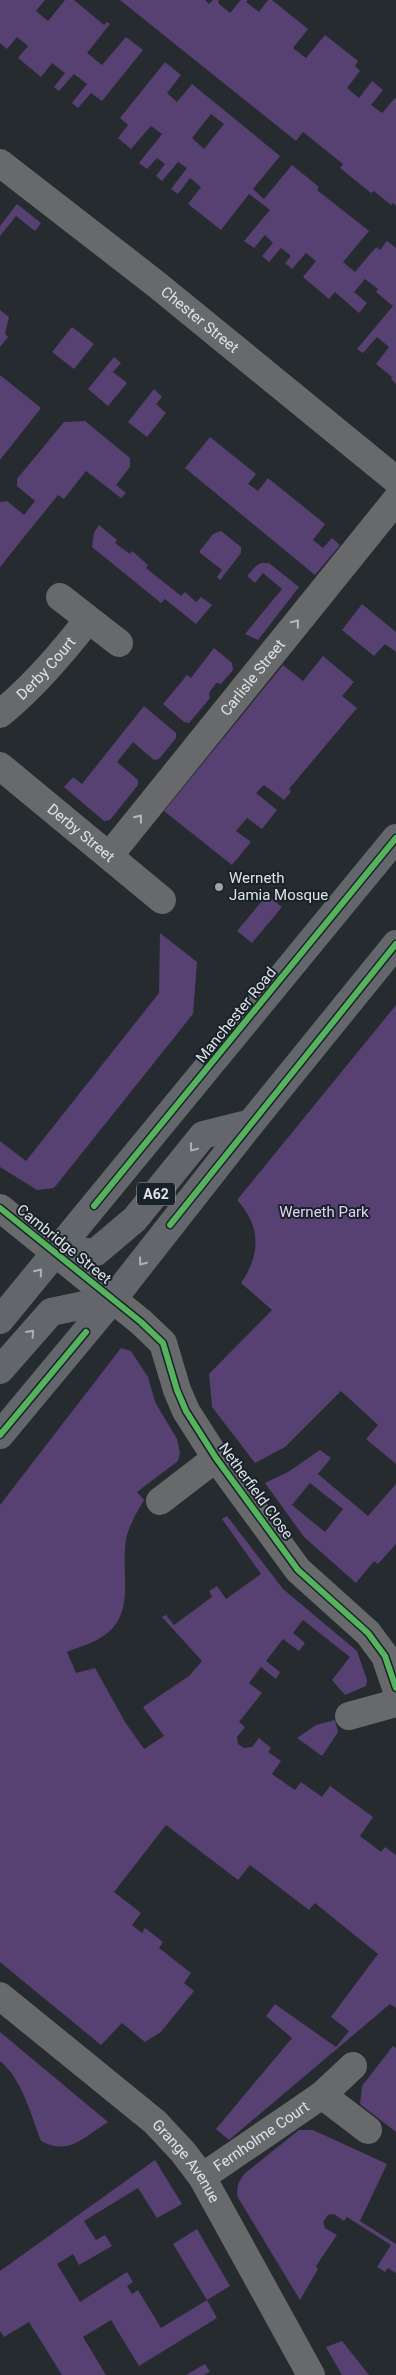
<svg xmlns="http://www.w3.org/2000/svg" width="396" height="2375" font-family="Roboto,sans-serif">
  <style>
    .green { fill: #574072; fill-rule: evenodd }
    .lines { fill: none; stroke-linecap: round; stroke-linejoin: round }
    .minor { stroke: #67696b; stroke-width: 28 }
    .highway { stroke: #63666a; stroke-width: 28 }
    .cycleway-casing { stroke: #192229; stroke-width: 9 }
    .cycleway { stroke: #56b35d; stroke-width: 6 }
    .oneway { stroke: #b4b8bc }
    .oneway2 { stroke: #acb1b6 }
    .poi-dot { fill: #9da3a7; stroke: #192229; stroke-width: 2 }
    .labels { text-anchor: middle; stroke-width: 4; stroke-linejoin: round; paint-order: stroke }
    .shield { fill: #192229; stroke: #a2a9af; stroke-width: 1 }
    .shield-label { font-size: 14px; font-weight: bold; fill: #dde3e8 }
    .street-label { font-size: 15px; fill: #dde3e8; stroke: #192229 }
    .poi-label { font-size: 15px; fill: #dde3e8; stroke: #192229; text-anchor: start }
    .park-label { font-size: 15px; fill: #e0d0f5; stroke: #192229 }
  </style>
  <rect width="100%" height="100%" fill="#262b2f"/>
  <g class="green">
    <polygon points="0,0 45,0 36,11 48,21 65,0 74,0 104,25 107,22 110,24 87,53 102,65 126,37 143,50 102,101 91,93 78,108 72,103 87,84 74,74 59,91 54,87 65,73 52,63 41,77 18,58 28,46 17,37 7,49 0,43"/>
    <polygon points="120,0 205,0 209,4 213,0 219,0 218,3 230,13 241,0 248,0 246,2 259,12 268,0 272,0 308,29 293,48 306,58 325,35 358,61 355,66 360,71 347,88 359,98 372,81 383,90 371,105 382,113 395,98 396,99 396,206 393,203 391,205 374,191 371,193 340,168 343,164 303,132 296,141"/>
    <path d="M 165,62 L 181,75 L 167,93 L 177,102 L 192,84 L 280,156 L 253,189 L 264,199 L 292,165 L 319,187 L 317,190 L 369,231 L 343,262 L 355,272 L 376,247 L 380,250 L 387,241 L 396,248 L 396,384 L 391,379 L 392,377 L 376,364 L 389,347 L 377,337 L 363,353 L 357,349 L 393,306 L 376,292 L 378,289 L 365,279 L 354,292 L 367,303 L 359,313 L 335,292 L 329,299 L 303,277 L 316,261 L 306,253 L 292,269 L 285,263 L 291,256 L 281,248 L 269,262 L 262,256 L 273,243 L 265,235 L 254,248 L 244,241 L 270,210 L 249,194 L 221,230 L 188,204 L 201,187 L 190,178 L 178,194 L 171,189 L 187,168 L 178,162 L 162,181 L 156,176 L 165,164 L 157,158 L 147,169 L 139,163 L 162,134 L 151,126 L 131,149 L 118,138 L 128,125 L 120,118 ZM 211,114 L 224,124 L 204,149 L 192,138 Z"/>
    <polygon points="17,204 41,223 35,231 16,216 0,236 0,226"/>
    <polygon points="0,310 9,317 5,334 8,337 0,347"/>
    <polygon points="72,327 94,344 74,369 52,352"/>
    <polygon points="114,357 121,363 113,372 127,383 108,406 88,389"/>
    <polygon points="0,375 41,408 0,460"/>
    <polygon points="154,389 162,397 156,404 166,413 147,437 128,422"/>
    <polygon points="85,421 130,458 130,467 116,485 126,493 121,498 86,471 64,499 58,495 0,567 0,502 7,501 24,515 35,501 17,486 17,479 64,422"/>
    <polygon points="210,437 256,474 248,484 258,491 268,478 325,524 313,540 323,548 332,538 340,545 315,575 185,468"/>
    <polygon points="99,525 117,540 115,543 130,554 132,551 148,565 146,568 181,596 185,592 196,602 201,597 212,605 196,624 165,599 161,603 92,547 94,533"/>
    <polygon points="221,531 241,547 241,553 220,580 217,577 222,570 199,552 213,534"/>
    <polygon points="261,563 269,563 299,587 258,640 245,634 282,589 263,573 255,583 247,576 256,566"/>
    <polygon points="362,604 396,632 396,652 385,644 374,656 342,630"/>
    <polygon points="214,648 232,663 233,670 221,684 216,683 209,693 210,698 189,723 184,722 163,704 187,675 191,678"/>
    <polygon points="323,656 354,682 342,696 357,708 289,789 291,792 284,800 264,785 256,793 277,810 262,829 247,818 236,831 251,842 232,865 164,811 283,665 303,681"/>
    <polygon points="144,706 176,733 176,738 159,759 154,760 133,742 117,762 138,780 138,785 110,820 104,821 64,787 73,777 82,784"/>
    <polygon points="267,895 282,907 252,943 237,931"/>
    <polygon points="160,933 197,962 193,1014 54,1188 37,1190 0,1167 0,1141 26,1161 159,993"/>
    <path d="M 396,1005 L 396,1464 L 366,1439 L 378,1425 L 341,1391 L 285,1447 L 255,1463 L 212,1407 L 209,1374 L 272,1310 L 241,1283 C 261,1254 261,1226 237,1200 Z"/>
    <path d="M 121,1348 L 131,1351 L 148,1377 L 155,1402 L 177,1439 L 180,1453 L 178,1461 L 137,1492 L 144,1500 C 137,1512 131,1522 127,1535 C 119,1567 137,1611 106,1634 C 95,1643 81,1646 67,1652 L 76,1673 L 95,1668 L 125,1722 L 144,1749 L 164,1736 L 143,1707 L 189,1676 L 202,1661 L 162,1617 L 166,1615 L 174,1625 L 212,1597 L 209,1591 L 217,1586 L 226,1599 L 261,1574 L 222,1519 L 227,1516 L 283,1589 L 357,1651 L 367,1680 L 366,1686 L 345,1695 L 332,1680 L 350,1657 L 303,1620 L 293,1633 L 305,1643 L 299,1651 L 283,1639 L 266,1661 L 280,1672 L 276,1679 L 261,1667 L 249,1683 L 262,1693 L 239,1722 L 245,1727 L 237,1737 L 238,1744 L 244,1748 L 252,1747 L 259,1738 L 271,1748 L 268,1752 L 281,1761 L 272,1774 L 295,1790 L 301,1782 L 322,1797 L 330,1786 L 373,1817 L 360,1836 L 381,1852 L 385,1847 L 396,1855 L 396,2008 L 390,2004 L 229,2140 L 216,2129 L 292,2038 L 266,2016 L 275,2004 L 336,2047 L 349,2031 L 331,2017 L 378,1954 L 315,1903 L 309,1910 L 250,1865 L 238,1880 L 166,1825 L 114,1892 L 141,1913 L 132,1925 L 142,1933 L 145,1928 L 163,1942 L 159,1948 L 191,1973 L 184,1983 L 194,1991 L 161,2032 L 145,2042 L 122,2023 L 101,2045 L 0,1962 L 0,1505 Z"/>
    <path d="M 320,1450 L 331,1458 L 318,1474 L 368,1516 L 396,1484 L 396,1544 L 378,1564 L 374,1561 L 356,1583 L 304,1537 L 265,1483 L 288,1472 ZM 310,1483 L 343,1509 L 325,1532 L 292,1505 Z"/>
    <polygon points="335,1720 338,1732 322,1756 297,1738 316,1725"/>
    <path d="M 0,2032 L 108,2122 C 84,2137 69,2156 41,2141 C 31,2115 22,2079 0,2061 Z"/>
    <polygon points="393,2046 396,2048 396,2132 360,2104 362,2086"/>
    <polygon points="299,2130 313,2130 387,2164 360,2221 396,2244 396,2273 388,2268 385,2272 377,2267 391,2245 347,2217 344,2221 334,2214 328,2215 323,2222 325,2228 337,2235 316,2266 318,2269 300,2300 237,2196 238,2184 244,2174"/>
    <polygon points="155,2160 182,2204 157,2218 138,2188 84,2221 96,2240 105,2235 112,2246 79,2265 73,2254 57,2264 80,2302 127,2272 133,2282 127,2286 132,2294 138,2290 161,2328 207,2300 173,2244 197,2229 230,2286 207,2300 217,2318 139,2366 111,2320 83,2337 106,2375 62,2375 29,2322 4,2337 0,2331 0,2271"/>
    <polygon points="342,2341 369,2375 342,2375 326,2347"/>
    <polygon points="205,2364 210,2372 204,2375 186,2375"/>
  </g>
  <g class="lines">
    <g class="minor">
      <path id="s1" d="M 0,163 L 156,284 L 396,480"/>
      <polyline points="60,597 119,643"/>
      <path id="s2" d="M 0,714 C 34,686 61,654 88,620"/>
      <path id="s3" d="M 0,766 L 162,900"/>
      <path id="s4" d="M 109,856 L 396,500"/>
      <polyline points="0,1208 141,1322 163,1343 177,1390 186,1411 216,1458 298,1570 368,1633 385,1656 396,1688"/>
      <polyline points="160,1501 216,1458"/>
      <polyline points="349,1716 396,1703"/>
      <path id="s5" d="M 0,1996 L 155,2122 L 183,2152 L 202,2177 L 311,2375"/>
      <polyline points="322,2095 368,2130"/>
      <path id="s6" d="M 202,2177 L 322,2095 L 353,2066"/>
    </g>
    <g class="highway">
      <polyline points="55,1252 96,1252 135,1219 203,1135 251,1123"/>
      <polyline points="0,1320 396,838"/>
      <polyline points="0,1370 51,1312 113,1299"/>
      <polyline points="0,1435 113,1299 251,1123 396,944"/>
    </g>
    <g class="cycleway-casing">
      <g id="cycleway">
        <polyline points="94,1206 396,838"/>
        <polyline points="0,1208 141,1322 163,1343 177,1390 186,1411 216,1458 298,1570 368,1633 385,1656 396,1688"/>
        <polyline points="170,1225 396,944"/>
        <polyline points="0,1435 86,1332"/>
      </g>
    </g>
    <use href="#cycleway" class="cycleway"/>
  </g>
  <defs><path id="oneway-chevron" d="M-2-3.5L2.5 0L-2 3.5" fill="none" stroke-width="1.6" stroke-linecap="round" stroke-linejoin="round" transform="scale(1.25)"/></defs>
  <g class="oneway">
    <use href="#oneway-chevron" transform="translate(296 623) rotate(-51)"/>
    <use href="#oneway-chevron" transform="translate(139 818) rotate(-52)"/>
  </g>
  <g class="oneway2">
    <use href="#oneway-chevron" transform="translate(193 1148) rotate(128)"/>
    <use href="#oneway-chevron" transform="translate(142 1262) rotate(128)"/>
    <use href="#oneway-chevron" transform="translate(39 1272) rotate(-51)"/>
    <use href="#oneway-chevron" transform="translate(31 1333) rotate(-48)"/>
  </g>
  <circle class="poi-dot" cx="219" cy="887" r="5"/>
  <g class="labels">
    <rect class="shield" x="137" y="1182.5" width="38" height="23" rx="4"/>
    <g class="shield-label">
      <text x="156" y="1199">A62</text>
    </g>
    <g class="street-label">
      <text dy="5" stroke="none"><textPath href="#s1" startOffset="254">Chester Street</textPath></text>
      <text dy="5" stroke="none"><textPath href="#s2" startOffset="65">Derby Court</textPath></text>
      <text dy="5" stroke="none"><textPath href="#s4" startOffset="229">Carlisle Street</textPath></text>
      <text dy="5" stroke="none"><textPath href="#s3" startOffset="105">Derby Street</textPath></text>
      <text transform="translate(236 1015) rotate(-51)" y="5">Manchester Road</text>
      <text transform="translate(64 1244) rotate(39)" y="5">Cambridge Street</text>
      <text transform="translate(256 1491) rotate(54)" y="5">Netherfield Close</text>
      <text dy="5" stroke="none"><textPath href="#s6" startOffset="72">Fernholme Court</textPath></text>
      <text dy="5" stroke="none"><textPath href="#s5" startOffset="250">Grange Avenue</textPath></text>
    </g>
    <g class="poi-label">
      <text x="229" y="883">Werneth<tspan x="229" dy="17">Jamia Mosque</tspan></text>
    </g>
    <g class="park-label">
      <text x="324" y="1217">Werneth Park</text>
    </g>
  </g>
</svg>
